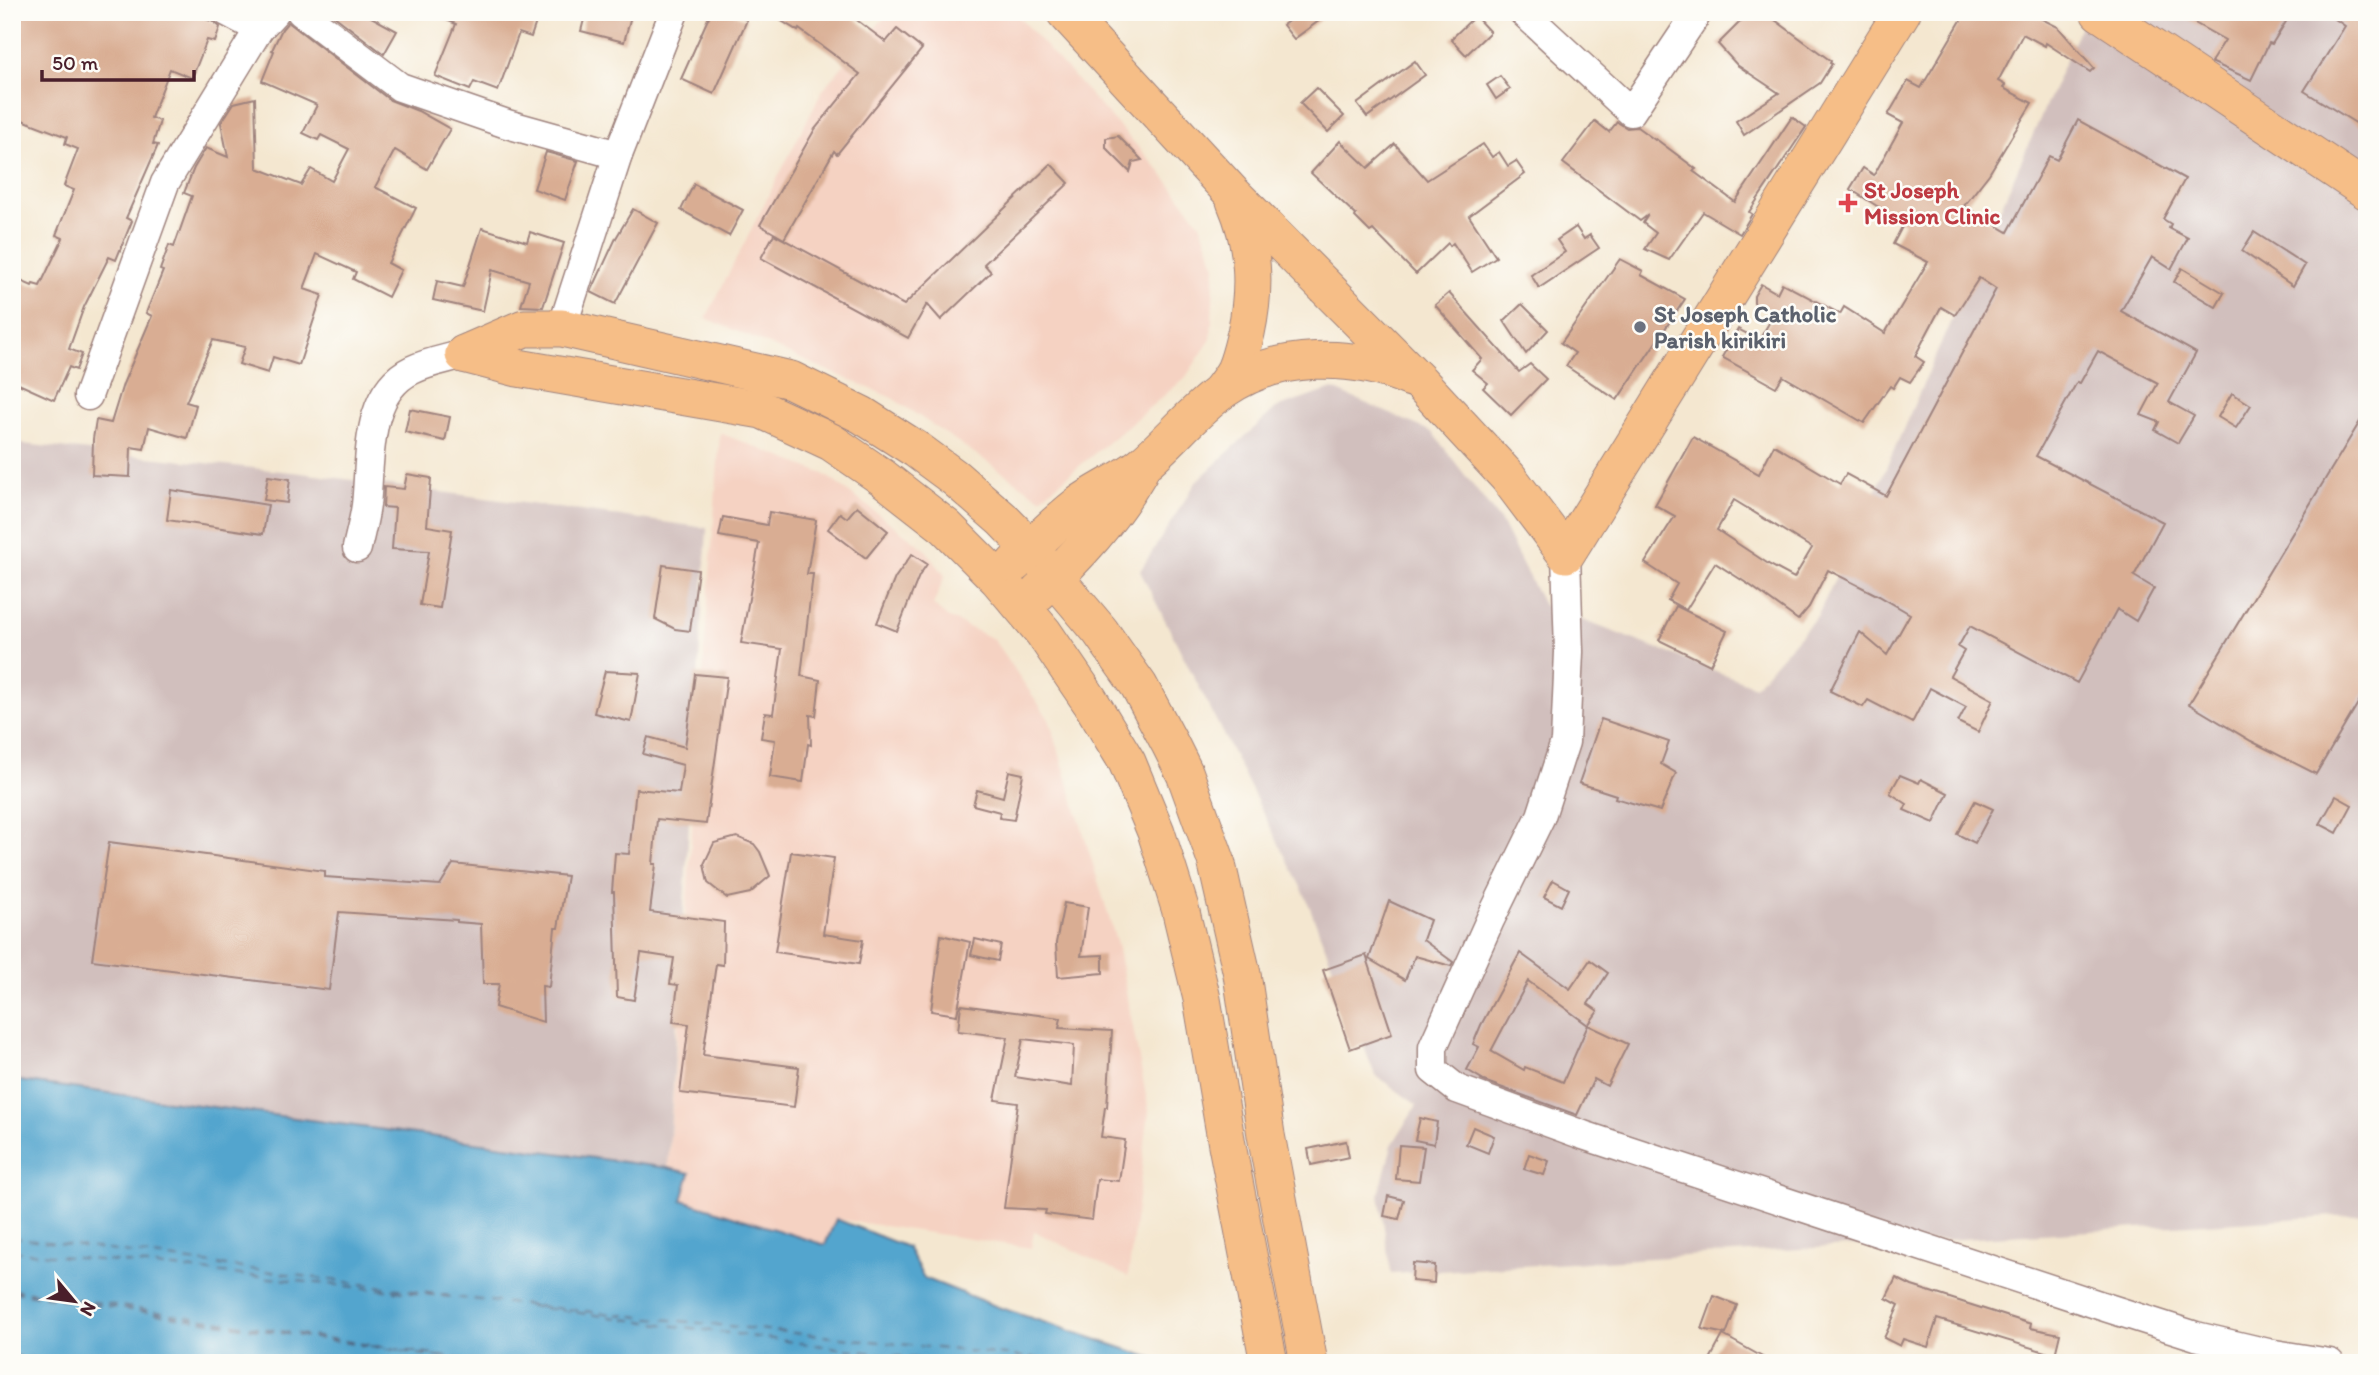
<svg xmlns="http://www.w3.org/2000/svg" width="2379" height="1375" font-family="Itim,sans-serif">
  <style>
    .built { fill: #f5d2c2 }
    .industrial { fill: #d1bfbd }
    .water { fill: #53a5ce; stroke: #4e627c; stroke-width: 2 }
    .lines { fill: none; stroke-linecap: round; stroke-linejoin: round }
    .ferry { stroke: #4e5b74; stroke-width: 2; stroke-dasharray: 9 7; stroke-linecap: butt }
    .building { fill: #d9ad93; fill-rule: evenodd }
    .minor-casing { stroke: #9f837e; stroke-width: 31 }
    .major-casing { stroke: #9f837e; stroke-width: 39 }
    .minor { stroke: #fff; stroke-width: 28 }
    .major { stroke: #f6be87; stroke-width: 37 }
    .health-dot { fill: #e0444e; stroke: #fdfcf7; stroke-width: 2.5 }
    .worship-dot { fill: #6b7280; stroke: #fdfcf7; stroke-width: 2.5 }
    .labels { text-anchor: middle; stroke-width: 5; stroke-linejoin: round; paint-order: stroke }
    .health-label { font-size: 23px; font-weight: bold; fill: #be3a42; stroke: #fdfcf7; text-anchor: start }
    .worship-label { font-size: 23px; font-weight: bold; fill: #5b616d; stroke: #fdfcf7; text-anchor: start }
  </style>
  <rect width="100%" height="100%" fill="#fdfcf7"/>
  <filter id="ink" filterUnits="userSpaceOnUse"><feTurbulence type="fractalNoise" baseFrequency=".0143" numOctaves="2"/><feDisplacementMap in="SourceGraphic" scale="14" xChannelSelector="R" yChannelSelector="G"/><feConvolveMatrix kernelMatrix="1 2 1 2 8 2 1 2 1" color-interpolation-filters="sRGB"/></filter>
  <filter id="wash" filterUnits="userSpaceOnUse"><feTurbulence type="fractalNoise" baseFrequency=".00686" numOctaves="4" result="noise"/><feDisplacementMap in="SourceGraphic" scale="28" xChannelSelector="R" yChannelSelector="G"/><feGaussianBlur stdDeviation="1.57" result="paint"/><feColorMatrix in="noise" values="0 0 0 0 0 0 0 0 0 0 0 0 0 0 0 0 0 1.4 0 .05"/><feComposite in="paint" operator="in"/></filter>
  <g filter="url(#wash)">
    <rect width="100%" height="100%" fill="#f4e7d0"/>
    <g class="built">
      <polygon points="889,12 1014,12 1160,171 1200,223 1215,264 1211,339 1185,378 1041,498 892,398 706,318 823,89"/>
      <polygon points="720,433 824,474 925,549 945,576 933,605 947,617 993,639 1049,719 1117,944 1149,1111 1128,1277 1034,1231 1031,1248 837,1219 825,1245 681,1200 689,1173 668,1168"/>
    </g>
    <g class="industrial">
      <polygon points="2087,12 2367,12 2367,1214 1391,1274 1379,1194 1392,1145 1417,1105 1375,1075 1305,895 1140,571 1197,481 1276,408 1333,389 1432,432 1501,522 1543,605 1755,686 1818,615 1865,516"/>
      <polygon points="12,443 301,473 707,528 668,1168 12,1080"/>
    </g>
    <polygon class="water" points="12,1080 668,1168 690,1173 682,1200 825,1245 836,1219 907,1247 924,1278 998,1307 1168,1363 12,1363"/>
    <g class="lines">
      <g class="ferry">
        <polyline points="12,1237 451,1296"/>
        <polyline points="12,1251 1081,1363"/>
        <polyline points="12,1289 485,1363"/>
        <polyline points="12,1291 87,1302"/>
        <polyline points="12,1292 367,1346"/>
        <polyline points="529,1306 948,1363"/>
        <polyline points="370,1346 450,1359"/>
        <polyline points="12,1355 62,1363"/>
      </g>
    </g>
    <g id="blocks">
      <g class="building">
        <polygon points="12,12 186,12 214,22 220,27 215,42 207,40 192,78 170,69 151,118 160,121 153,144 158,145 126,218 132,221 116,260 109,257 84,307 69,349 82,354 76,370 69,367 54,400 12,381 12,277 32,286 33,284 40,286 63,238 56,235 74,190 64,186 78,149 65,144 67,137 12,116"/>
        <polygon points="329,12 362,12 397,31 384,54"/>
        <polygon points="428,12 495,12 508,17 510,13 536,22 531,37 519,33 498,91 474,82 470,90 435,76 456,24"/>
        <polygon points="586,12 632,12 624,42 581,31"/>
        <polygon points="711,12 730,12 747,20 714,94 681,79"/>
        <polygon points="767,12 846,12 886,42 897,29 922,49 837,154 834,151 784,239 760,225 815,129 860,74 799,29 798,31"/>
        <polygon points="1301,12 1331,12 1294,39 1283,25"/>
        <polygon points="1750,12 1781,12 1775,20 1831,61 1830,63 1832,64 1820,83 1744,135 1736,121 1779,93 1737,65 1718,44"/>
        <path d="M 1966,12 L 2028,12 L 2058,27 L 2094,68 L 2090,72 L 2046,43 L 2045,46 L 2023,34 L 1998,81 L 2005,85 L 2003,88 L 2032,103 L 1989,174 L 1964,206 L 2008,232 L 2049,156 L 2057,160 L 2078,120 L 2185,179 L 2163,219 L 2171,224 L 2169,228 L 2188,238 L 2171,269 L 2152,257 L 2121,311 L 2196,353 L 2169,402 L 2194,416 L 2178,443 L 2155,430 L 2159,422 L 2141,415 L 2158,383 L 2098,351 L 2080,383 L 2077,382 L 2036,456 L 2163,522 L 2134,576 L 2154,588 L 2136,621 L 2117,609 L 2077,683 L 1970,626 L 1958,647 L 1964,651 L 1950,676 L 1993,700 L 1978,732 L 1958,722 L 1966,707 L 1930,688 L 1912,723 L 1868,700 L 1863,707 L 1830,691 L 1860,632 L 1887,655 L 1910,614 L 1879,596 L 1828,570 L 1809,607 L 1798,620 L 1751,586 L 1715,563 L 1686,610 L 1668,600 L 1677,584 L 1645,563 L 1675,516 L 1655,505 L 1693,437 L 1759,474 L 1774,445 L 1840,484 L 1846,474 L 1886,496 L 1996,289 L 1979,278 L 1955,315 L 1941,307 L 1915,356 L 1924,362 L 1910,382 L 1900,377 L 1893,388 L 1890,386 L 1864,423 L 1783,376 L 1776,387 L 1722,357 L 1738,329 L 1759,340 L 1775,313 L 1754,303 L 1754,296 L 1761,284 L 1777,293 L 1782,283 L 1840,314 L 1844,307 L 1885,333 L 1928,262 L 1893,244 L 1904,223 L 1850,189 L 1863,168 L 1874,175 L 1903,123 L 1888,115 L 1908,81 L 1921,88 ZM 1734,500 L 1812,548 L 1794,578 L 1770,565 L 1717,530 Z"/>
        <polygon points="2175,12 2292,12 2272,44 2269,43 2251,80 2211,62 2225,40"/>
        <polygon points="2325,12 2367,12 2367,130 2304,91 2345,26"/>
        <polygon points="1475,16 1490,32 1466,55 1451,39"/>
        <polygon points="288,22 390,100 418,111 450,129 427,169 395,150 375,187 416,208 388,263 401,270 388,297 353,279 356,272 317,254 304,289 322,295 299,365 273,357 268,373 239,364 245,347 213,340 186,402 196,405 187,438 149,427 144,449 131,447 130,477 92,475 93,439 96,420 111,423 123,384 152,316 146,313 163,271 160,270 169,245 174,247 192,196 184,193 194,168 206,148 228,157 221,123 234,103 255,98 257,168 301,185 311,169 332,181 349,149 321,135 318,140 303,133 317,105 262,81 274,51 272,50 282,29"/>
        <polygon points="1415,61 1425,75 1367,117 1357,104"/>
        <polygon points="1500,76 1510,89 1496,99 1487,85"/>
        <polygon points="1316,88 1344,116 1328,132 1300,103"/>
        <polygon points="1792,117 1806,127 1749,212 1752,214 1740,234 1703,212 1669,260 1645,249 1656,233 1643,223 1648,215 1640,221 1563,163 1595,121 1609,132 1617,122 1627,128 1637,127 1655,140 1656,139 1696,169 1693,171 1735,202"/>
        <polygon points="1118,136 1142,160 1133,162 1130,172 1106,148 1106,138"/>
        <polygon points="1340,141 1368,168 1395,144 1427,180 1483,144 1492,157 1499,152 1508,166 1516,161 1525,174 1469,216 1496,257 1472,272 1453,243 1450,246 1448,243 1416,274 1373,230 1370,232 1355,217 1356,215 1311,173"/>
        <polygon points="546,152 578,161 565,200 534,189"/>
        <polygon points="1051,164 1069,183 984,264 991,272 941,320 927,304 908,338 761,258 774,234 904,305"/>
        <polygon points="694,184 743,210 729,236 681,210"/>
        <polygon points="633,209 658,223 615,304 591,292 616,238"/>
        <polygon points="1576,227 1584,239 1590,235 1599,248 1539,288 1531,275 1565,252 1557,240"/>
        <polygon points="482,228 527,242 530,232 564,243 543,307 521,306 529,281 492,270 483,311 433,300 437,281 463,287"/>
        <polygon points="2254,232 2305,265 2293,286 2242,251"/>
        <polygon points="1620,259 1643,271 1641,275 1685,299 1617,400 1566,366 1575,353 1561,343"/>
        <polygon points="2182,268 2224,293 2216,307 2174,282"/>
        <polygon points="1449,293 1519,372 1530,364 1546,379 1511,415 1483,388 1488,383 1472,370 1482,359 1435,305"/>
        <polygon points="1522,304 1548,330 1526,354 1504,321"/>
        <polygon points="2232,393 2251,405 2236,428 2218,417"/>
        <polygon points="410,409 450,417 445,441 405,432"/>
        <polygon points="2367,410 2367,688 2316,774 2251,741 2189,704"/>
        <polygon points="407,474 431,478 427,526 452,530 440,608 420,605 429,551 392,549 395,508 383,507 384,487 404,489"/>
        <polygon points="268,476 290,479 287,503 264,500"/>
        <polygon points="171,490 268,505 263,534 167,520"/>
        <polygon points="857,506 888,531 866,558 828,529 840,513 847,518"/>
        <polygon points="769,512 816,520 807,574 813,574 801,676 820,680 816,716 810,715 811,745 808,744 803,782 770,777 775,740 761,738 765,713 773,714 782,649 741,643 759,543 719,536 723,517 767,525"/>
        <polygon points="912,554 927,564 919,576 897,631 877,623 895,578"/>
        <polygon points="663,565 698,570 690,631 675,629 655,619"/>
        <polygon points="1676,606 1727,631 1710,665 1659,640"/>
        <polygon points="605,671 640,673 631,722 594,713"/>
        <polygon points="695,674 727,677 706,824 657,819 653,864 656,864 650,912 724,922 723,965 716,964 703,1055 799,1067 794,1107 680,1093 689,1024 673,1022 678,985 670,984 674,958 641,953 634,1000 617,997 614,892 612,892 615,853 629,854 636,789 679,793 683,765 643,754 648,737 685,747"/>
        <polygon points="1601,719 1669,742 1661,764 1676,773 1660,811 1615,798 1616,795 1579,783"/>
        <polygon points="1009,771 1023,774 1014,820 999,818 1000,812 973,805 977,790 1003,797"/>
        <polygon points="1900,775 1919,783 1921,779 1948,793 1934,823 1904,810 1907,804 1890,793"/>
        <polygon points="2336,796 2352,805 2337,833 2320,824"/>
        <polygon points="1975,801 1993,809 1975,843 1957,834"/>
        <polygon points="737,837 754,844 760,852 770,876 750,893 727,898 708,883 704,864 714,843"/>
        <polygon points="109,842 325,871 325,877 440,885 453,864 567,876 558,928 555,928 549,987 542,986 543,1022 495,1007 499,984 483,984 481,924 457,922 457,920 339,912 329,990 92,960"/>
        <polygon points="791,852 834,858 823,934 863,940 859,964 775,952"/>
        <polygon points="1553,880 1569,889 1561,906 1544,897"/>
        <polygon points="1389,901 1430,920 1423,940 1453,962 1451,966 1415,956 1405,980 1369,959"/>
        <polygon points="1064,903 1088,907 1081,956 1103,955 1103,973 1058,977 1056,943"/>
        <polygon points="941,935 970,942 957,1015 931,1011"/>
        <polygon points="975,939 1001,945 998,961 971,955"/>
        <polygon points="1520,953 1570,989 1590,960 1608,973 1588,1004 1598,1011 1588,1025 1528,981 1491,1051 1524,1070 1525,1067 1563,1082 1588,1025 1628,1044 1607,1086 1594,1079 1577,1115 1481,1080 1482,1079 1467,1070 1479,1047 1473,1044 1481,1025"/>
        <polygon points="1366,955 1392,1034 1350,1049 1323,970"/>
        <path d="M 961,1005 L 1061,1018 L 1059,1028 L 1112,1031 L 1107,1107 L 1105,1107 L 1101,1137 L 1125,1140 L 1119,1181 L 1097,1179 L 1092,1220 L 1045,1214 L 1046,1210 L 1004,1208 L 1018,1103 L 995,1100 L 1008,1037 L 958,1031 ZM 1023,1039 L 1074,1045 L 1072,1086 L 1015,1077 Z"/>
        <polygon points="1420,1118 1437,1122 1434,1144 1415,1140"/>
        <polygon points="1473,1127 1494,1136 1488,1153 1466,1144"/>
        <polygon points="1346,1141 1349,1157 1311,1165 1308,1149"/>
        <polygon points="1399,1145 1424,1147 1419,1181 1396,1179"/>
        <polygon points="1529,1154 1549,1161 1544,1175 1524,1169"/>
        <polygon points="1388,1196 1404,1200 1399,1219 1384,1216"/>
        <polygon points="1413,1263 1435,1265 1434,1283 1412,1281"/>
        <polygon points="1896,1278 1912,1286 2031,1324 2030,1328 2060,1334 2055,1355 1937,1319 1928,1347 1903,1339 1900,1346 1884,1338 1899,1305 1886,1298"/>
        <polygon points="1714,1296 1737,1305 1726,1334 1702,1329"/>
        <polygon points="1723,1335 1773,1363 1708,1363"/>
      </g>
    </g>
  </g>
  <g filter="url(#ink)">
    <use href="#blocks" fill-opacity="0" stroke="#9f837e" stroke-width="2"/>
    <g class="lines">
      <g class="minor-casing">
        <g id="minor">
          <polyline points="227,12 259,29 275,12"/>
          <polyline points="301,12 400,87 507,124 618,155"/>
          <polyline points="1523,12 1631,112 1698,12"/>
          <polyline points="562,328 618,155 674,12"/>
          <polyline points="88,396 165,183 259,29"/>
          <path d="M 357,548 C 360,534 364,520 366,505 C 371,462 364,393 412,370 C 428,362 447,359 464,354"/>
          <polyline points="1566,554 1569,652 1565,742 1541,816 1490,920 1433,1047 1433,1070 1457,1089 1583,1135 2108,1308 2196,1336 2268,1353 2330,1363"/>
        </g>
      </g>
      <g class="major-casing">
        <g id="major">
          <polyline points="1065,12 1232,193 1420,382 1508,477 1566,554 1902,12"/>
          <polyline points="2099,12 2367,191"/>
          <polyline points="464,354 524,328 562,328 791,380 862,415 917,450 955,478 1002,519 1030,548 1100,631 1139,686 1170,744 1185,774 1216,860 1242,974 1266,1135 1309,1363"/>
          <polyline points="464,354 518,368 762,410 831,442 882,477 946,527 998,579 1043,632 1090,701 1127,762 1156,832 1180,908 1202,999 1227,1145 1269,1363"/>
          <path d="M 1220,392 C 1225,385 1231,378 1235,370 C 1240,359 1243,345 1246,333 C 1256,287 1254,245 1235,201"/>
          <path d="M 1014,564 C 1034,544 1054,524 1077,506 C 1098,490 1124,480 1144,463 C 1171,440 1194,411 1223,390 C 1276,352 1353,353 1411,378"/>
          <path d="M 1038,593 C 1079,555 1111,520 1139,472"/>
        </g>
      </g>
      <use href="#minor" class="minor"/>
      <use href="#major" class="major"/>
    </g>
  </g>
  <path class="health-dot" d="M1844.5 192.5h7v7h7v7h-7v7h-7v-7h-7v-7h7z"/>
  <circle class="worship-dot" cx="1640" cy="327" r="7"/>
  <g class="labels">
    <g class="health-label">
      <text x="1864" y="198">St Joseph<tspan x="1864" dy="26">Mission Clinic</tspan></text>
    </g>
    <g class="worship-label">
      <text x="1654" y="322">St Joseph Catholic<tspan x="1654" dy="26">Parish kirikiri</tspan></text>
    </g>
  </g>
  <rect width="2379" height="1375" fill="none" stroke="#fdfcf7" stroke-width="42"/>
  <g transform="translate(74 1301) rotate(119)" stroke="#fdfcf7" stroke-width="5" paint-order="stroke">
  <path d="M0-5L12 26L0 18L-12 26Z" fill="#4a1f2b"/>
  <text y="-10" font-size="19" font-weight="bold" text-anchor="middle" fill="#4a1f2b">N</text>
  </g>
  <path d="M42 70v10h152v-10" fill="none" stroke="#4a1f2b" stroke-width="3.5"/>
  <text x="52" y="70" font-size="21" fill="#4a1f2b" stroke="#fdfcf7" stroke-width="5" paint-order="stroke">50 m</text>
</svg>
